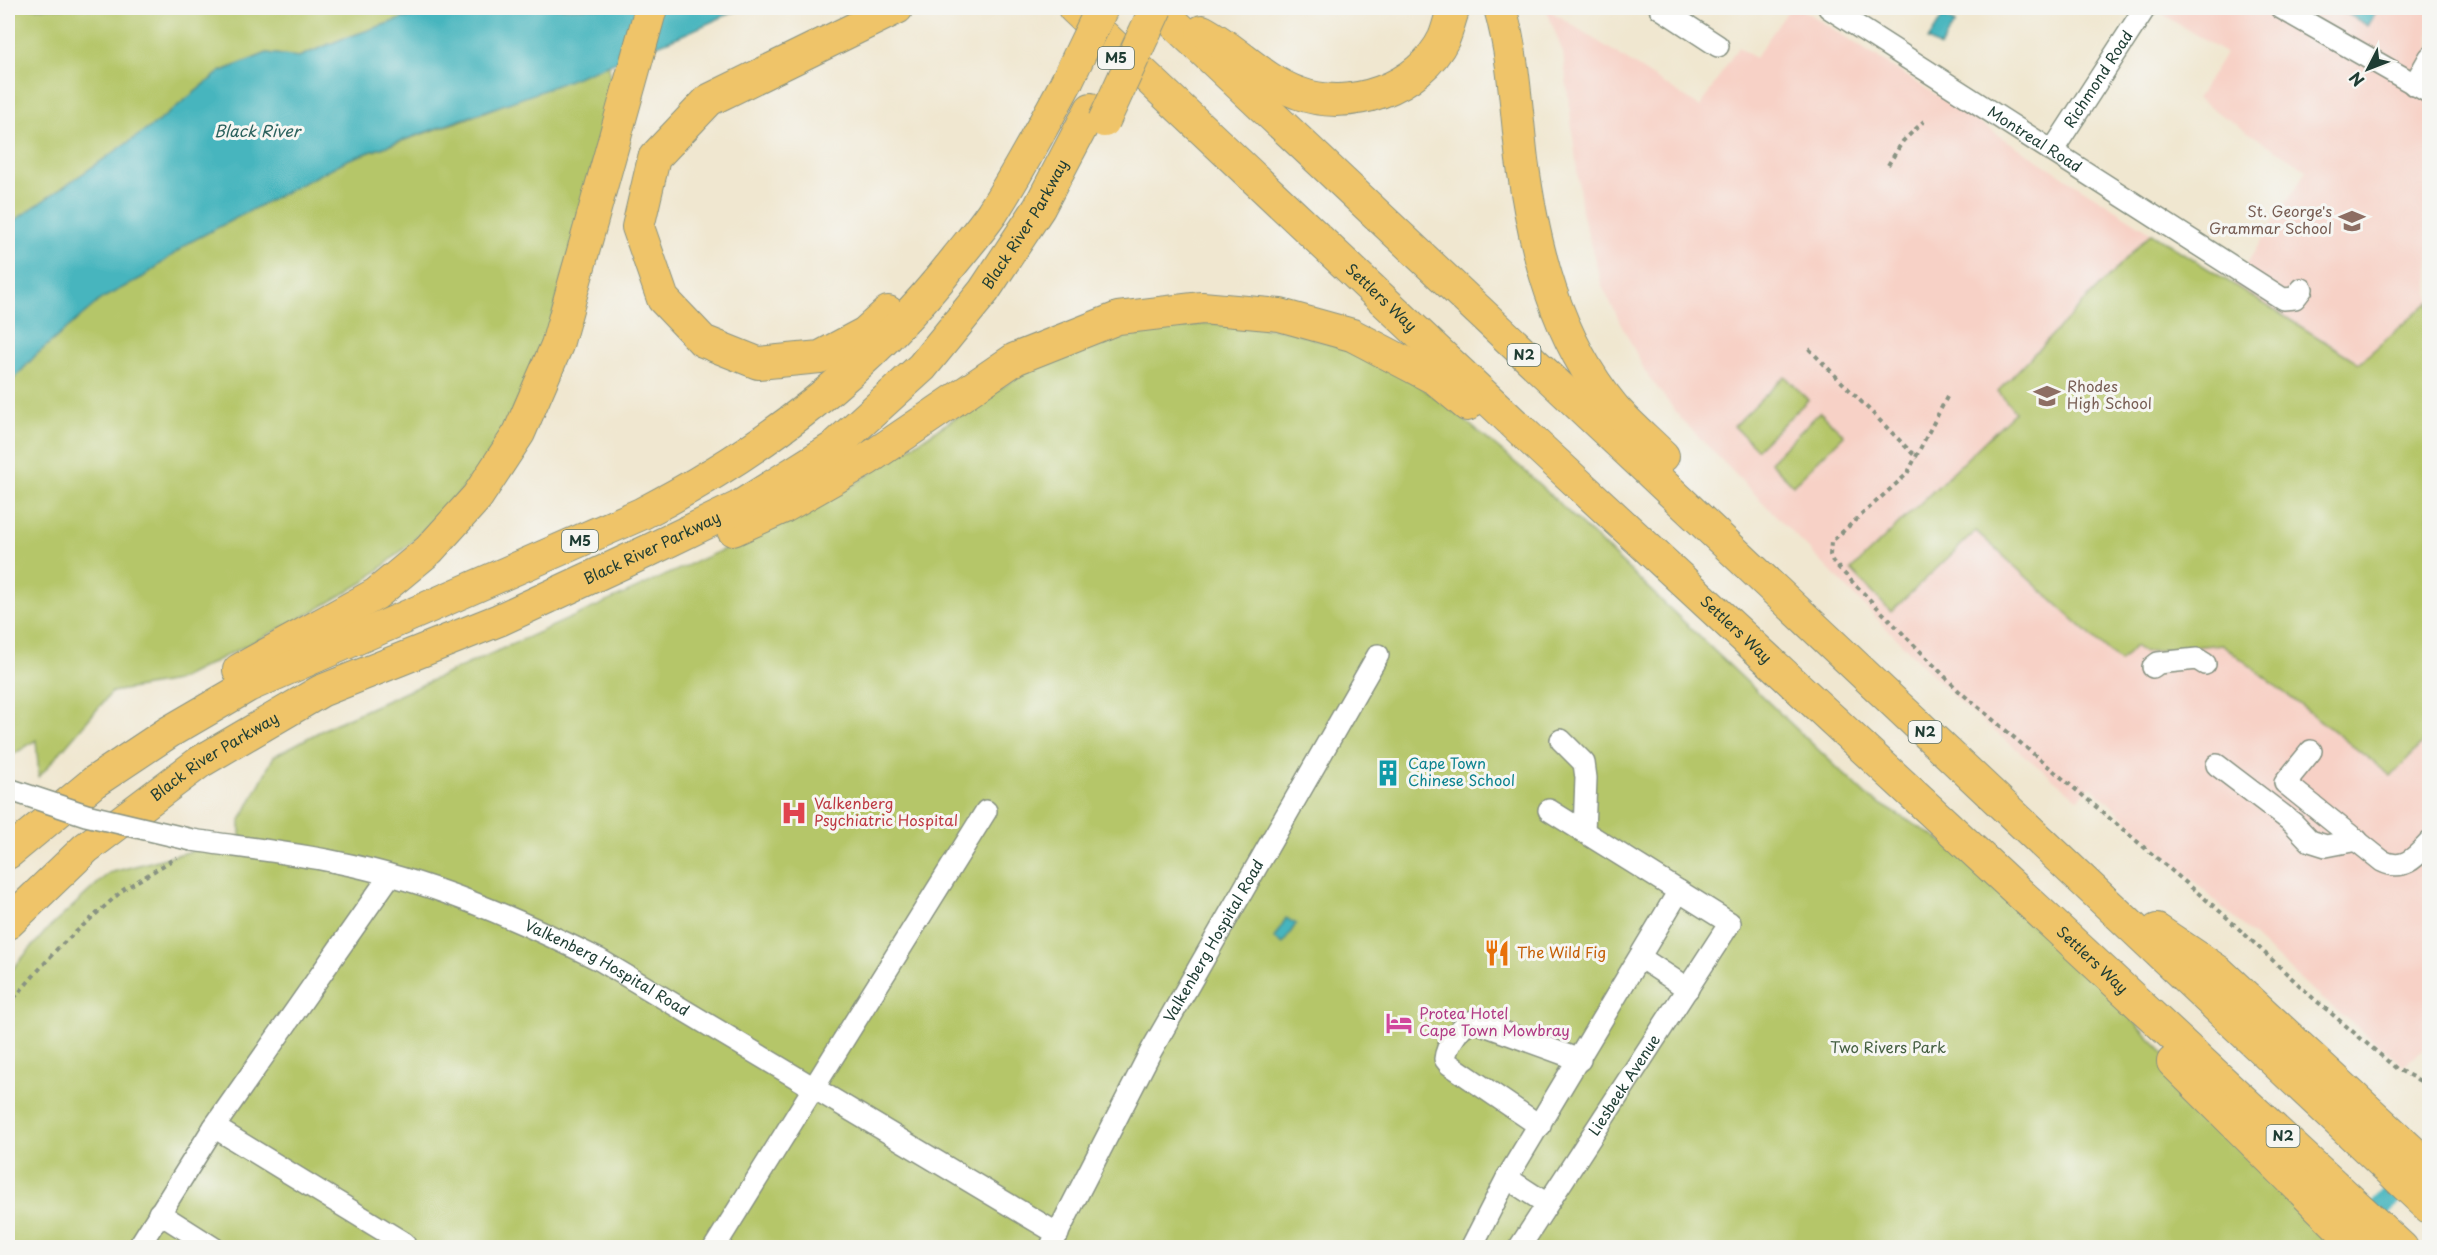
<svg xmlns="http://www.w3.org/2000/svg" width="2437" height="1255" font-family="'Playpen Sans',sans-serif">
  <style>
    .built { fill: #f7d1c6 }
    .green { fill: #b5c669; stroke: #6a824e; stroke-width: 1.5 }
    .water { fill: #46b5be; stroke: #327979; stroke-width: 1.5 }
    .lines { fill: none; stroke-linecap: round; stroke-linejoin: round }
    .canal { stroke: #46b5be; stroke-width: 21 }
    .minor-casing { stroke: #889282; stroke-width: 24 }
    .highway-casing { stroke: #889282; stroke-width: 34 }
    .path { stroke: #889282; stroke-width: 4; stroke-dasharray: 4.5 4.5; stroke-linecap: butt }
    .minor { stroke: #fff; stroke-width: 21 }
    .highway { stroke: #efc469; stroke-width: 32 }
    .minor-bridge-casing { stroke: #889282; stroke-width: 24; stroke-linecap: butt }
    .highway-bridge-casing { stroke: #889282; stroke-width: 34; stroke-linecap: butt }
    .minor-bridge { stroke: #fff; stroke-width: 21 }
    .highway-bridge { stroke: #efc469; stroke-width: 32 }
    .labels { text-anchor: middle; stroke-width: 6; stroke-linejoin: round; paint-order: stroke }
    .shield { fill: #f6f6f2; stroke: #60746d; stroke-width: 1.5 }
    .shield-label { font-size: 14px; font-weight: bold; fill: #1f3d34 }
    .street-label { font-size: 15px; fill: #1f3d34; stroke: #f6f6f2 }
    .education-label { font-size: 15px; fill: #785e54; stroke: #f6f6f2; text-anchor: end }
    .culture-label { font-size: 15px; fill: #0d838f; stroke: #f6f6f2; text-anchor: start }
    .health-label { font-size: 15px; fill: #be3a42; stroke: #f6f6f2; text-anchor: start }
    .food-label { font-size: 15px; fill: #c56008; stroke: #f6f6f2; text-anchor: start }
    .hotel-label { font-size: 15px; fill: #b23c85; stroke: #f6f6f2; text-anchor: start }
    .park-label { font-size: 15px; fill: #445f41; stroke: #f6f6f2 }
    .water-label { font-size: 16px; font-style: italic; fill: #2b615d; stroke: #f6f6f2 }
  </style>
  <rect width="100%" height="100%" fill="#f6f6f2"/>
  <filter id="ink" filterUnits="userSpaceOnUse"><feTurbulence type="fractalNoise" baseFrequency=".0167" numOctaves="2"/><feDisplacementMap in="SourceGraphic" scale="12" xChannelSelector="R" yChannelSelector="G"/><feConvolveMatrix kernelMatrix="1 2 1 2 8 2 1 2 1" color-interpolation-filters="sRGB"/></filter>
  <filter id="wash" filterUnits="userSpaceOnUse"><feTurbulence type="fractalNoise" baseFrequency=".008" numOctaves="4" result="noise"/><feDisplacementMap in="SourceGraphic" scale="24" xChannelSelector="R" yChannelSelector="G"/><feGaussianBlur stdDeviation="1.35" result="paint"/><feColorMatrix in="noise" values="0 0 0 0 0 0 0 0 0 0 0 0 0 0 0 0 0 1.4 0 .05"/><feComposite in="paint" operator="in"/></filter>
  <g filter="url(#wash)">
    <rect width="100%" height="100%" fill="#f0e7d0"/>
    <polygon class="built" points="1546,8 1700,107 1738,47 1755,58 1790,8 1800,8 2233,285 2307,170 2197,99 2225,53 2162,14 2166,8 2429,8 2430,1042 2404,1066 2313,991 2091,786 2078,799 1961,704 1682,420 1646,373 1602,286 1582,212 1563,53"/>
    <g class="green">
      <polygon points="8,8 467,8 404,18 342,39 298,57 267,53 220,72 155,124 8,225"/>
      <polygon points="609,64 611,98 551,323 506,428 473,479 411,543 364,582 311,613 176,681 112,692 39,777 36,740 8,758 8,385 36,355 101,299 143,277 190,242 347,160 466,119"/>
      <polygon points="2151,233 2359,363 2429,302 2429,736 2391,776 2222,644 2143,652 2135,646 2120,662 1976,531 1891,612 1851,570 2015,412 1998,391"/>
      <polygon points="1211,323 1287,330 1331,344 1373,360 1415,383 1450,408 1524,470 1867,796 2007,880 2148,1037 2360,1248 8,1248 8,974 46,931 109,873 199,849 240,854 240,822 274,756 330,726 800,515 839,494 1025,372 1107,335"/>
      <polygon points="1785,376 1808,400 1757,449 1734,426"/>
      <polygon points="1820,412 1844,435 1793,485 1770,462"/>
    </g>
    <g class="water">
      <polygon points="467,8 742,8 680,36 539,92 347,160 190,242 143,277 101,299 36,355 8,385 8,225 155,124 220,72 267,53 299,57 342,39 404,18"/>
      <polygon points="2337,8 2379,8 2368,26"/>
      <polygon points="1943,16 1955,23 1940,47 1928,40"/>
      <polygon points="1286,918 1296,924 1283,944 1274,938"/>
    </g>
    <g class="lines">
      <polyline class="canal" points="2363,1227 2411,1175"/>
    </g>
  </g>
  <g filter="url(#ink)">
    <g class="lines">
      <g class="minor-casing">
        <g id="minor">
          <polyline points="1660,8 1718,46"/>
          <path id="s1" d="M 1829,8 L 2283,299 L 2295,298 L 2302,289"/>
          <polyline points="2281,8 2430,93"/>
          <polyline points="2414,85 2430,57"/>
          <path id="s2" d="M 2053,150 L 2145,8"/>
          <polyline points="2153,667 2158,663 2197,659 2205,664"/>
          <polyline points="1561,740 1584,763 1586,778 1584,832"/>
          <path d="M 2311,751 L 2285,783 L 2382,861 C 2404,872 2416,857 2430,842"/>
          <polyline points="2217,765 2293,823 2310,841 2326,846 2357,840"/>
          <path id="s3" d="M 192,840 C 239,847 288,852 336,862 C 428,880 516,918 600,960 L 1058,1234"/>
          <polyline points="1641,958 1688,989"/>
          <path d="M 1540,1126 L 1449,1064 L 1445,1059 C 1446,1047 1461,1023 1473,1021 L 1580,1060"/>
          <polyline points="214,1127 404,1243"/>
          <polyline points="1547,1204 1507,1178 1679,891"/>
          <polyline points="159,1213 214,1248"/>
          <polyline points="138,1248 214,1127 389,877"/>
          <polyline points="714,1248 986,811"/>
          <path id="s4" d="M 1050,1248 L 1151,1051 L 1378,655"/>
          <polyline points="1471,1248 1507,1178"/>
          <path id="s5" d="M 1519,1248 L 1730,923 L 1549,810"/>
        </g>
      </g>
      <g class="highway-casing">
        <g id="highway">
          <path id="s6" d="M 1074,8 L 1541,449 L 2402,1248"/>
          <polyline points="1158,8 2430,1208"/>
          <path d="M 1500,8 C 1514,57 1516,109 1522,160 C 1534,249 1556,338 1614,408 C 1629,425 1647,440 1663,456"/>
          <path d="M 1202,31 C 1236,49 1262,80 1298,93 C 1349,113 1420,88 1444,38 C 1448,29 1450,17 1454,8"/>
          <polyline points="888,312 865,333 820,357 758,363 703,341 663,299 638,227 654,158 709,100 897,8"/>
          <polyline points="733,530 782,508 868,459 1015,359 1118,318 1202,308 1280,315 1352,335 1436,379 1467,405"/>
          <polyline points="239,670 376,594 429,550 477,497 519,433 557,345 651,8"/>
          <path d="M 8,853 L 94,782 L 169,732 L 248,686 L 641,514 C 765,450 869,370 956,259 C 968,244 981,229 992,213 C 1019,171 1043,126 1066,83"/>
          <path id="s7" d="M 8,923 L 86,848 L 200,762 L 321,691 L 499,620 L 650,550 L 739,507 L 833,448 L 922,367 L 984,291 L 1039,208 L 1091,109"/>
          <polyline points="2157,930 2218,971 2430,1168"/>
          <polyline points="2173,1062 2360,1248"/>
        </g>
      </g>
      <g class="path">
        <polyline points="1888,165 1903,141 1924,121"/>
        <polyline points="1809,349 1917,458"/>
        <polyline points="1947,397 1907,474 1831,542 1830,555 1833,562 1959,691 2223,914 2313,998 2397,1069 2430,1086"/>
        <polyline points="8,1005 57,949 123,890 177,857"/>
      </g>
      <use href="#minor" class="minor"/>
      <use href="#highway" class="highway"/>
      <g class="minor-bridge-casing">
        <polyline id="minor-bridge" points="8,789 86,815 192,840"/>
      </g>
      <g class="highway-bridge-casing">
        <g id="highway-bridge">
          <polyline points="1066,83 1102,8"/>
          <polyline points="1104,121 1156,8"/>
        </g>
      </g>
      <use href="#minor-bridge" class="minor-bridge"/>
      <use href="#highway-bridge" class="highway-bridge"/>
    </g>
  </g>
  <defs>
    <g id="school-bare" transform="scale(2.07)"><path d="M0-5L7-2L0 1L-7-2ZM-4 1L0 2.5L4 1V4Q0 6-4 4Z" fill="#8d6e63" stroke="#f6f6f2" stroke-width="2.5" paint-order="stroke"/></g>
    <g id="building-bare" transform="scale(2.07)"><path d="M-4-6H4V6H1V3H-1V6H-4ZM-2.5-4.3h1.7v1.8h-1.7ZM.8-4.3h1.7v1.8H.8ZM-2.5-1h1.7V.8h-1.7ZM.8-1h1.7V.8H.8Z" fill="#0f9aa8" stroke="#f6f6f2" stroke-width="2.5" paint-order="stroke"/></g>
    <g id="hospital-bare" transform="scale(2.07)"><path d="M-5-5h3v3.5h4V-5h3V5h-3V1.5h-4V5h-3Z" fill="#e0444e" stroke="#f6f6f2" stroke-width="2.5" paint-order="stroke"/></g>
    <g id="restaurant-bare" transform="scale(2.07)"><path d="M-5-6h1v4h1v-4h1v4h1v-4h1v5L-1.5 .5V6h-2V.5L-5-1ZM5-6V6H3V1.5H1.5Q1.5-4 5-6Z" fill="#e8710a" stroke="#f6f6f2" stroke-width="2.5" paint-order="stroke"/></g>
    <g id="hotel-bare" transform="scale(2.07)"><path d="M-6-4.5h1.5V1H6V5H4.5V3h-9V5H-6ZM-4 0a1.8 1.8 0 1 1 3.6 0ZM.5 0V-2.5h3Q6-2.5 6 0Z" fill="#d1479c" stroke="#f6f6f2" stroke-width="2.5" paint-order="stroke"/></g>
  </defs>
  <g fill-rule="evenodd">
    <use href="#school-bare" x="2352" y="221"/>
    <use href="#school-bare" x="2047" y="396"/>
    <use href="#building-bare" x="1388" y="773"/>
    <use href="#hospital-bare" x="794" y="813"/>
    <use href="#restaurant-bare" x="1497" y="953"/>
    <use href="#hotel-bare" x="1399" y="1023"/>
  </g>
  <g class="labels">
    <g class="shield">
      <rect x="1098" y="47" width="36" height="22" rx="4.5"/>
      <rect x="1507.5" y="344" width="33" height="22" rx="4.5"/>
      <rect x="562" y="530" width="36" height="22" rx="4.5"/>
      <rect x="1908.5" y="721" width="33" height="22" rx="4.5"/>
      <rect x="2266.5" y="1125" width="33" height="22" rx="4.5"/>
    </g>
    <g class="shield-label">
      <text x="1116" y="63">M5</text>
      <text x="1524" y="360">N2</text>
      <text x="580" y="546">M5</text>
      <text x="1925" y="737">N2</text>
      <text x="2283" y="1141">N2</text>
    </g>
    <g class="street-label">
      <text dy="5" stroke="none"><textPath href="#s2" startOffset="84">Richmond Road</textPath></text>
      <text dy="5" stroke="none"><textPath href="#s1" startOffset="244">Montreal Road</textPath></text>
      <text dy="5" stroke="none"><textPath href="#s7" startOffset="1256">Black River Parkway</textPath></text>
      <text dy="5" stroke="none"><textPath href="#s6" startOffset="422">Settlers Way</textPath></text>
      <text dy="5" stroke="none"><textPath href="#s7" startOffset="752">Black River Parkway</textPath></text>
      <text dy="5" stroke="none"><textPath href="#s6" startOffset="908">Settlers Way</textPath></text>
      <text dy="5" stroke="none"><textPath href="#s7" startOffset="266">Black River Parkway</textPath></text>
      <text dy="5" stroke="none"><textPath href="#s4" startOffset="348">Valkenberg Hospital Road</textPath></text>
      <text dy="5" stroke="none"><textPath href="#s6" startOffset="1394">Settlers Way</textPath></text>
      <text dy="5" stroke="none"><textPath href="#s3" startOffset="438">Valkenberg Hospital Road</textPath></text>
      <text dy="5" stroke="none"><textPath href="#s5" startOffset="194">Liesbeek Avenue</textPath></text>
    </g>
    <g class="education-label">
      <text x="2332" y="217">St. George's<tspan x="2332" dy="17">Grammar School</tspan></text>
      <text x="2067" y="392" text-anchor="start">Rhodes<tspan x="2067" dy="17">High School</tspan></text>
    </g>
    <g class="culture-label">
      <text x="1408" y="769">Cape Town<tspan x="1408" dy="17">Chinese School</tspan></text>
    </g>
    <g class="health-label">
      <text x="814" y="809">Valkenberg<tspan x="814" dy="17">Psychiatric Hospital</tspan></text>
    </g>
    <g class="food-label">
      <text x="1517" y="958">The Wild Fig</text>
    </g>
    <g class="hotel-label">
      <text x="1419" y="1019">Protea Hotel<tspan x="1419" dy="17">Cape Town Mowbray</tspan></text>
    </g>
    <g class="park-label">
      <text x="1888" y="1053">Two Rivers Park</text>
    </g>
    <g class="water-label">
      <text x="257" y="137">Black River</text>
    </g>
  </g>
  <rect width="2437" height="1255" fill="none" stroke="#f6f6f2" stroke-width="30"/>
  <g transform="translate(2368 69) rotate(228)" stroke="#f6f6f2" stroke-width="4.5" paint-order="stroke">
  <path d="M0-4.5L10 22L0 15L-10 22Z" fill="#1f3d34"/>
  <text y="-9" font-size="16" font-weight="bold" text-anchor="middle" fill="#1f3d34">N</text>
  </g>
</svg>
